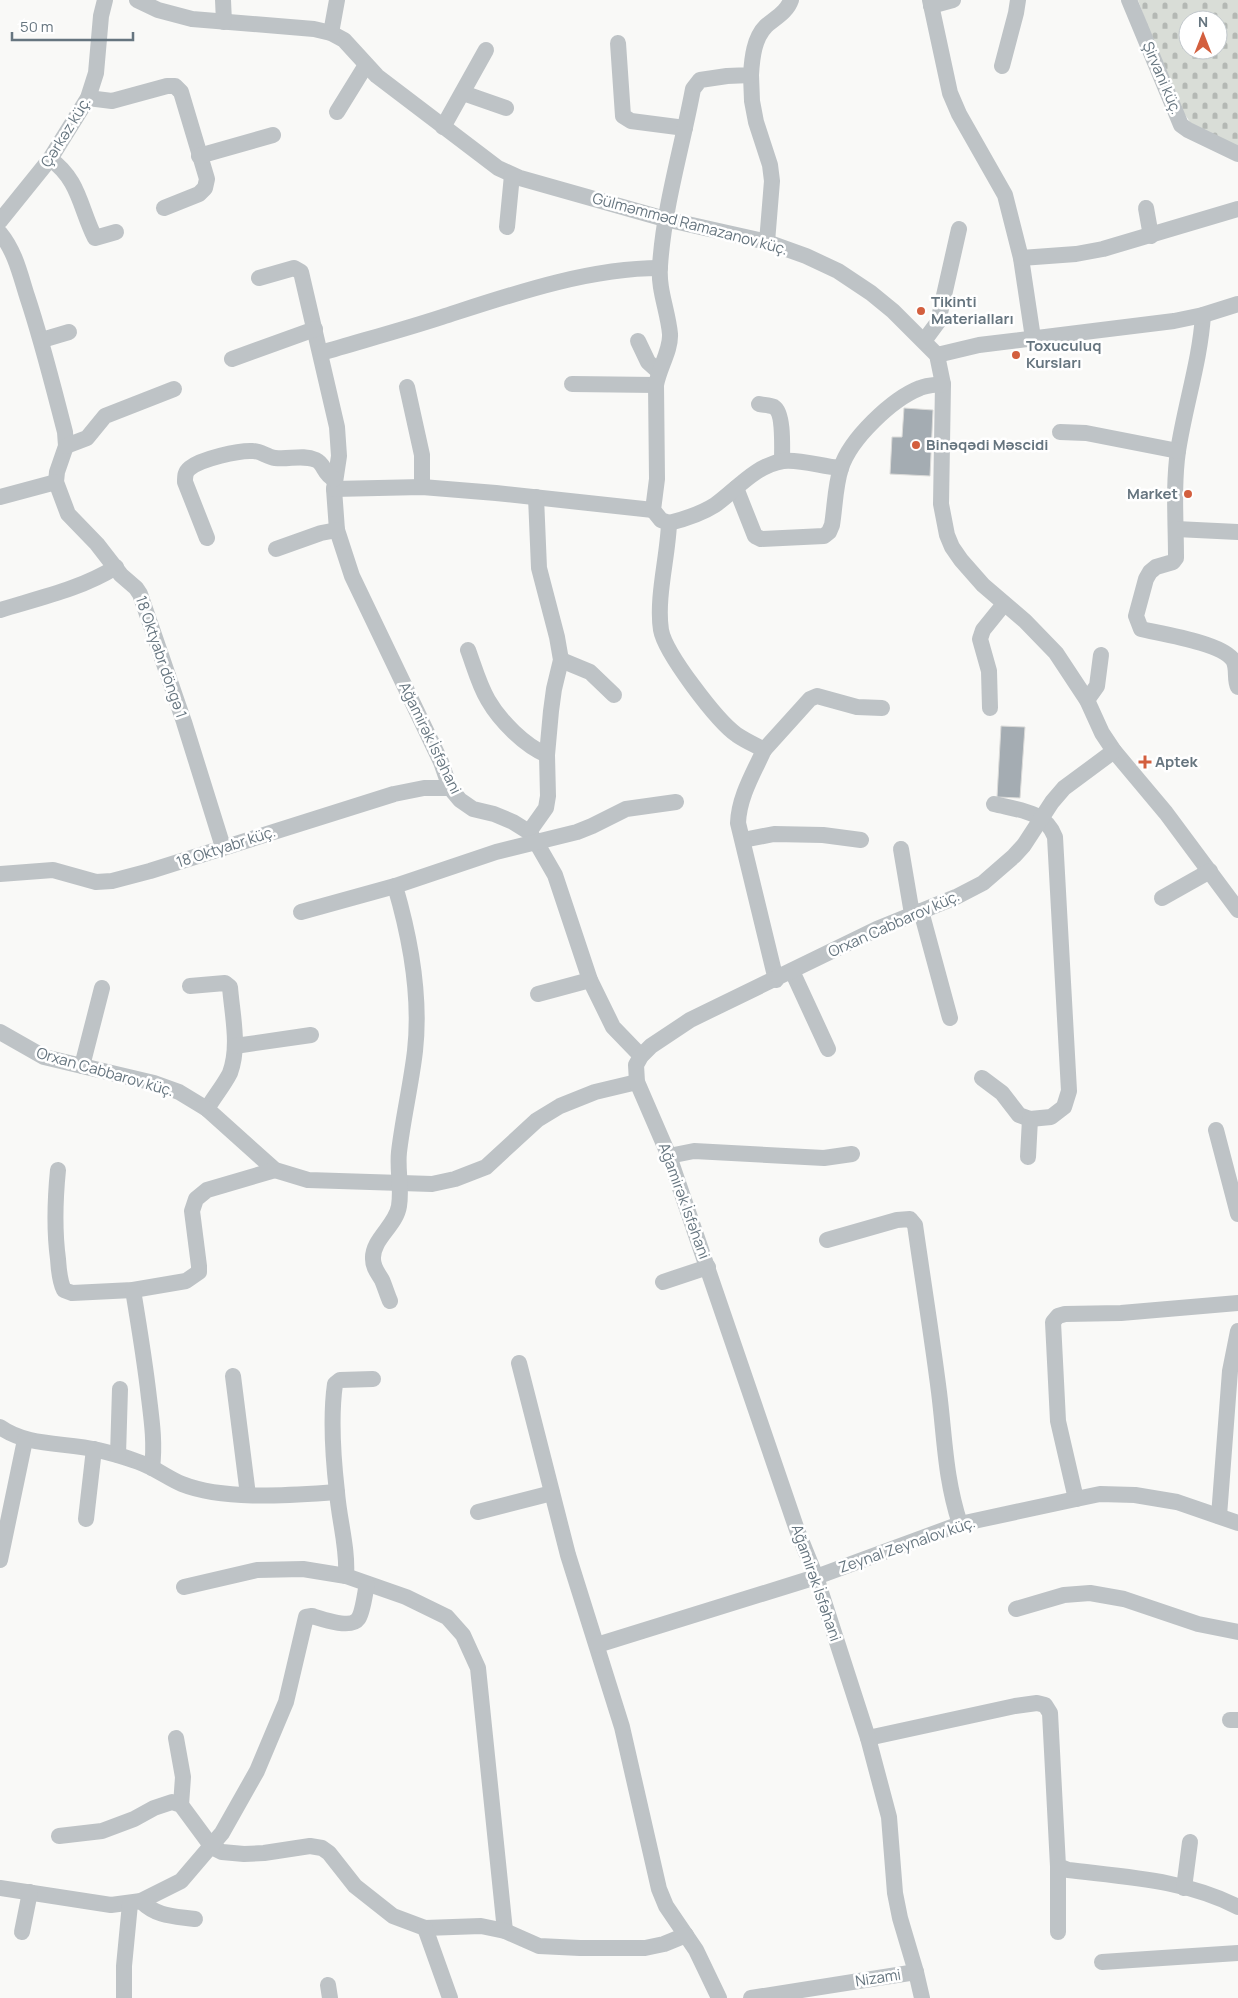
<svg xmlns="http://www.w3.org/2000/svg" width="1238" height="1998" font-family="Manrope,sans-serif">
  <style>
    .cemetery { fill: url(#cemetery-stones); fill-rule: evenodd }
    .building { fill: #a4acb2; stroke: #dbdbd9 }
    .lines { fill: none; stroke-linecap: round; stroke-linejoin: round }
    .minor { stroke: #bec3c6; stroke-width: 16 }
    .poi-dot { fill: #d35f3e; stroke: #fff; stroke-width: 2 }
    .labels { text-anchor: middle; stroke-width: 5; stroke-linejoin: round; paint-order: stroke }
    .street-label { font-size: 15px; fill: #66757f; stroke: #fff }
    .poi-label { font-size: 15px; font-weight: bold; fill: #66757f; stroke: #fff; text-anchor: start }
  </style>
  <defs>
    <pattern id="cemetery-stones" width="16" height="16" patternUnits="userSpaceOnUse" patternTransform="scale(1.25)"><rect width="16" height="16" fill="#d9ddd7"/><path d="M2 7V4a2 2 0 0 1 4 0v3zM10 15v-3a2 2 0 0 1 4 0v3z" fill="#b4b8b4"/></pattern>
  </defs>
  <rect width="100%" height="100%" fill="#f9f9f7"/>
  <path class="cemetery" d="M 1138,0 L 1238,0 L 1238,148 L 1193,126 L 1173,98 ZM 1188,20 L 1218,20 L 1218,50 L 1188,50 Z"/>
  <g class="building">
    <polygon points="904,408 933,410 930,476 890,474 892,437 902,437"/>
    <polygon points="1001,726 1025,727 1020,798 997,797"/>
  </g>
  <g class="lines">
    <g class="minor">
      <polyline points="137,0 158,10 192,19 314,29 331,33 344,40 377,76 498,168 520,178 665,219 767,242 806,256 838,271 871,293 893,311 937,355 943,384 941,504 947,535 952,547 961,560 983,585 1025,621 1056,653 1087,700 1102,733 1114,751 1166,813 1238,910"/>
      <polyline points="223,0 224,22"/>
      <polyline points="930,0 950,93 959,114 1005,195 1021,258 1033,338"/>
      <polyline points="1129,0 1181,125 1188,130 1238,154"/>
      <polyline points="931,6 953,0"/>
      <polyline points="331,33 337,0"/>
      <polyline points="618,43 623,116 631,121 685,128"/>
      <polyline points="1002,66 1016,13 1018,0"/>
      <polyline points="751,75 752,101 756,122 770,165 772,181 767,242"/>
      <polyline points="463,93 506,108"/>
      <polyline points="88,98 112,101 167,86 175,86 181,92 207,179 205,188 199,194 164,208"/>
      <polyline points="337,112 366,65"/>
      <polyline points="443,127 486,50"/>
      <polyline points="199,156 273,135"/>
      <path d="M 50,159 C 79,179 80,208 95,238 L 116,232"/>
      <polyline points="1146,208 1151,236"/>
      <polyline points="0,221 50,159 88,98 96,73 101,16 105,0"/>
      <polyline points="507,227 512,175"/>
      <path d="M 0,233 C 15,251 20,274 27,296 C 42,341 53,386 65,432 L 66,446 L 57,472 L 56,482 L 68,514 L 97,544 L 121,575 L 136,588 L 140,594 L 184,722 L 223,847"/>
      <polyline points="1021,258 1076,254 1103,249 1238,209"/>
      <polyline points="259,278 294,268 301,272 337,427 339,456 334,489 337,530 352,576 441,762 450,788 460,800 473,809 494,814 513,822 529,832 536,842 555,875 590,980 613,1027 641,1056"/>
      <path d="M 1203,315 C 1200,361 1185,405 1178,451 C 1173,486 1176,522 1176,558 L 1173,562 L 1156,567 L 1150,572 L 1146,579 L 1136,616 L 1141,629 C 1162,634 1222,643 1233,660 C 1238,668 1234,679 1238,687"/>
      <polyline points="42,340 69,332"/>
      <polyline points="638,341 648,362 658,371"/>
      <polyline points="924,341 938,322 959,229"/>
      <path d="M 321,353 C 361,341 402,330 442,317 C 510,295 587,268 660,268"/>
      <polyline points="937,355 979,345 1174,321 1203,315 1238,304"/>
      <polyline points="232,359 315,329"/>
      <polyline points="572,384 656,385"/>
      <polyline points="407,387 422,455 422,487"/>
      <path d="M 759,404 C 763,405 770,405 774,407 C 784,413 782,450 782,461"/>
      <polyline points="1060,432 1086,433 1178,451"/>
      <polyline points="66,446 87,438 105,416 174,389"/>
      <path d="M 736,488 L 755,536 L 761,539 L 824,536 L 829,532 L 832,525 C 835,507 835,486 841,468 C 850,439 892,399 920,388 C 927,385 935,385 943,384"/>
      <polyline points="334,489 422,487 496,493 653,510"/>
      <polyline points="0,497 56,482"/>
      <path d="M 669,523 C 685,519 701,514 715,505 C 736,490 756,465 783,461 C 802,459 822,467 841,468"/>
      <polyline points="1176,529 1238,532"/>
      <path d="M 207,538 L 185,482 C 185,476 185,472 190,468 C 201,459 239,450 253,451 C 261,451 267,457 275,458 C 289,460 302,454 316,460 C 325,464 323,474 334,479"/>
      <polyline points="276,549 321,533 337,530"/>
      <path d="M 0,610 C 39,598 81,589 116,567"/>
      <path d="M 468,650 C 474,666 479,685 488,700 C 500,721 525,746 547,755"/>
      <polyline points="561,660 590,672 614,695"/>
      <polyline points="1087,700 1097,686 1101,655"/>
      <polyline points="990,708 989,671 980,639 983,630 1004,604"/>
      <polyline points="764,750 810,699 817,696 857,707 882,708"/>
      <polyline points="529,832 546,808 548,796 547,755 551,711 554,689 561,660 557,637 539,568 536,497"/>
      <polyline points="743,840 774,834 823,835 861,840"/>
      <polyline points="901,849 912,914"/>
      <polyline points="0,874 53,870 96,882 112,881 150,871 394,794 424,788 450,788"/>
      <polyline points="1162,898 1210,871"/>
      <polyline points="921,911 950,1018"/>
      <polyline points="301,912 395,886"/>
      <polyline points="792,971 828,1049"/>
      <path d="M 776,980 L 738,823 C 739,797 753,774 764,750 C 755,745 746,741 737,735 C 717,721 665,653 661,630 C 656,598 668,556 669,523 L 661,520 L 653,510 L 657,479 L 656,385 C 659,368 671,350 670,334 C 668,311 658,290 660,266 C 664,206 682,148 693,89 L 700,80 L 727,76 L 751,75 C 752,58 754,38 766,26 C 775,18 787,12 791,0"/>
      <path d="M 190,986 L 225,983 L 230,987 C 232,1014 240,1046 230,1073 C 224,1085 214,1097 207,1109"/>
      <polyline points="538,994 590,980"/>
      <polyline points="0,1032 44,1057 154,1083 179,1092 207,1109 275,1170 308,1180 432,1184 455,1179 486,1167 537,1120 560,1106 595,1092 637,1082"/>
      <polyline points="235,1046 311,1035"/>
      <polyline points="82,1066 102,988"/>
      <path d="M 982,1078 L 1002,1093 L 1019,1115 L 1030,1119 L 1051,1117 L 1064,1107 L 1069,1091 L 1055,837 C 1045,811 1019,810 994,804"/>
      <polyline points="1216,1130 1238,1214"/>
      <polyline points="669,1156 694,1151 824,1158 852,1154"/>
      <polyline points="1028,1157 1030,1119"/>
      <path d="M 58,1170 C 55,1200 54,1229 58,1259 C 59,1270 59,1280 64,1290 L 72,1293 L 133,1290 L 186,1281 L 199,1272 L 199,1266 L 192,1211 L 196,1199 L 207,1190 L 275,1170"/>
      <path d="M 827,1240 L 897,1220 L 910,1219 L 915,1225 C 923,1281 932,1337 939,1392 C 945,1440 945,1478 960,1524"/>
      <polyline points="663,1282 708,1267"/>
      <path d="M 133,1290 C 139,1326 145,1362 149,1398 C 152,1422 155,1444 152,1468"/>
      <path d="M 390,1301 C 387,1294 385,1287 382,1280 C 378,1273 373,1268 373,1259 C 372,1239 396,1226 399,1206 C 402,1188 397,1170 399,1152 C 403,1118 411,1085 415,1051 C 421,997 410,937 395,886 L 496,852 L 577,832 L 592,826 L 626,809 L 676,802"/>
      <polyline points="519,1363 568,1555 622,1727 659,1889 666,1906 696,1950 719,1998"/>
      <polyline points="233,1376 248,1495"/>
      <path d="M 0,1427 C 28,1447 65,1442 98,1450 C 117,1455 135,1459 152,1468 C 162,1473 172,1480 182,1484 C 225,1501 291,1495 337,1492"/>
      <polyline points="118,1455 120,1389"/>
      <polyline points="1076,1499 1058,1421 1053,1322 1058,1316 1065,1314 1121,1313 1238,1303"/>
      <polyline points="478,1512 552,1493"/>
      <polyline points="1219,1516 1230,1371 1238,1331"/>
      <polyline points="86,1519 94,1449"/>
      <polyline points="0,1560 25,1440"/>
      <path d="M 346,1576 C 348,1548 339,1520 337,1492 C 333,1457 330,1419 335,1384 L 340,1380 L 373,1379"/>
      <polyline points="184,1587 257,1570 303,1569 346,1576 406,1597 447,1617 463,1635 478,1668 505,1931"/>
      <polyline points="1016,1609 1064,1595 1090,1593 1124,1599 1198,1624 1238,1632"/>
      <polyline points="597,1645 816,1577 960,1524 1076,1499 1100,1494 1135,1495 1177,1502 1238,1523"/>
      <polyline points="1230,1720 1238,1720"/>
      <polyline points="176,1738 183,1777 181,1805"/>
      <path d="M 868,1738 L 1015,1706 L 1037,1703 L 1045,1705 L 1050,1713 L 1058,1866 L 1068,1870 C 1125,1877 1187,1880 1238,1907"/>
      <polyline points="59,1836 102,1831 134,1819 154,1808 172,1802 181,1805 212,1847 222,1852 244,1854 264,1853 310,1846 322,1848 329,1853 355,1886 393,1916 425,1928 481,1926 505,1931 539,1946 580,1948 645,1948 664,1944 686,1935"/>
      <path d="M 0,1888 L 111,1905 L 141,1901 L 181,1881 L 222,1833 L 257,1771 L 286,1702 L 306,1617 L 312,1616 C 322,1619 351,1629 358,1619 C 363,1613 365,1592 367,1584"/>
      <polyline points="1184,1888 1190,1842"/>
      <path d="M 141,1901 C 157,1917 174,1916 195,1919"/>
      <polyline points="425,1928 450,1998"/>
      <polyline points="22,1932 30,1892"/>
      <polyline points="1058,1932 1058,1866"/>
      <polyline points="1102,1962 1238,1953"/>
      <polyline points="328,1985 330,1998"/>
      <polyline points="124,1998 124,1966 130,1904"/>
      <polyline points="751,1998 916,1972"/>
      <polyline points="922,1998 916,1972 900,1918 895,1893 889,1817 868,1738 816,1577 797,1530 669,1156 637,1082 636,1065 641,1056 651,1046 690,1020 877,929 956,897 983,883 1014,856 1024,845 1052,802 1064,788 1114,751"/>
    </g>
  </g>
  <g class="poi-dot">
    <circle cx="921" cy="311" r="5"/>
    <circle cx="1016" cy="355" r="5"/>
    <circle cx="916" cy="445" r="5"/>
    <circle cx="1188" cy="494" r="5"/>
    <path d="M1142.5 754.5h5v5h5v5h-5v5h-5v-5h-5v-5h5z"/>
  </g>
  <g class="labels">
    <g class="street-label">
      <text transform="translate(1162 78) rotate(67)" y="5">Şirvani küç.</text>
      <text transform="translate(66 132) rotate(-58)" y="5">Çərkəz küç.</text>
      <text transform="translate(690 224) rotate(15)" y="5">Gülməmməd Ramazanov küç.</text>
      <text transform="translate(161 657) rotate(71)" y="5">18 Oktyabr döngə 1</text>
      <text transform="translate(430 738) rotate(64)" y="5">Ağamirək İsfəhani</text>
      <text transform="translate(226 847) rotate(-18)" y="5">18 Oktyabr küç.</text>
      <text transform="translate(894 924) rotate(-24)" y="5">Orxan Cabbarov küç.</text>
      <text transform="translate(105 1072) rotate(16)" y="5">Orxan Cabbarov küç.</text>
      <text transform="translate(684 1201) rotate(70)" y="5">Ağamirək İsfəhani</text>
      <text transform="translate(907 1545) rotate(-19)" y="5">Zeynal Zeynalov küç.</text>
      <text transform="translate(816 1583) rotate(71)" y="5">Ağamirək İsfəhani</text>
      <text transform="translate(878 1978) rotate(-9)" y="5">Nizami</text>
    </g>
    <g class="poi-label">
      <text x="931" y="307">Tikinti<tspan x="931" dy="17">Materialları</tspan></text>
      <text x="1026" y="351">Toxuculuq<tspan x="1026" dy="17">Kursları</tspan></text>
      <text x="926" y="450">Binəqədi Məscidi</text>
      <text x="1178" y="499" text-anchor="end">Market</text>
      <text x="1155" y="767">Aptek</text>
    </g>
  </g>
  <g transform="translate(1203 35)"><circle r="24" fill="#ffffff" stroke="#c2c8cc"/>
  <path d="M0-4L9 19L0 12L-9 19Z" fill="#d35f3e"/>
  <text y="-8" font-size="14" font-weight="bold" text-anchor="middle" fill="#66757f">N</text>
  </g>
  <path d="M12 32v8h121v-8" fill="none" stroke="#66757f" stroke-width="2.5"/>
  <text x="20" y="32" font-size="15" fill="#66757f" stroke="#ffffff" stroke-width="4" paint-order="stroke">50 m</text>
</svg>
